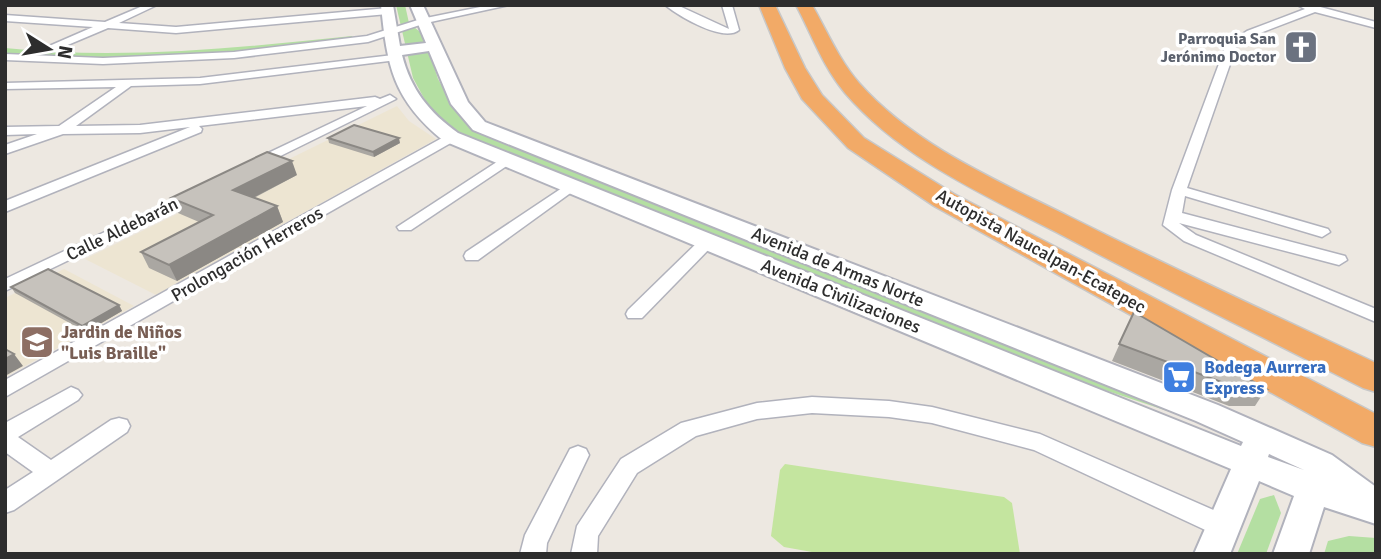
<svg xmlns="http://www.w3.org/2000/svg" width="1381" height="559" font-family="Signika,sans-serif">
  <style>
    .education { fill: #ede5d2 }
    .green { fill: #b4dfa2 }
    .pitch { fill: #c4e59f }
    .lines { fill: none; stroke-linecap: round; stroke-linejoin: round }
    .street-casing { stroke: #b1b2bc; stroke-width: 3 }
    .secondary-casing { stroke: #b1b2bc; stroke-width: 4 }
    .highway-casing { stroke: #c8c8c8; stroke-width: 3 }
    .street { fill: #fff; fill-rule: evenodd }
    .secondary { fill: #fff; fill-rule: evenodd }
    .highway { fill: #f2aa67; fill-rule: evenodd }
    .wall { fill: #aaa7a2 }
    .shaded-wall { fill: #8b8884 }
    .building { fill: #c6c2bc; stroke: #8b8884; stroke-width: 2 }
    .labels { text-anchor: middle; stroke-width: 7; stroke-linejoin: round; paint-order: stroke }
    .far-worship-label { font-size: 16px; font-weight: bold; fill: #5b616d; stroke: #fff; text-anchor: end }
    .street-label { font-size: 18px; fill: #2d2d2d; stroke: #fff }
    .education-label { font-size: 18px; font-weight: bold; fill: #785e54; stroke: #fff; text-anchor: start }
    .shop-label { font-size: 18px; font-weight: bold; fill: #366cbe; stroke: #fff; text-anchor: start }
  </style>
  <rect width="100%" height="100%" fill="#ede8e1"/>
  <g class="education">
    <polygon points="397,106 409,121 436,139 156,295 85,259"/>
    <polygon points="64,269 134,306 5,377 5,298"/>
  </g>
  <g class="green">
    <polygon points="396,5 405,5 409,23 424,35 438,79 454,107 470,128 503,143 638,192 1200,422 1048,371 455,134 432,113 413,78"/>
    <path d="M 352,36 L 353,38 L 234,53 L 107,59 L 5,55 L 5,48 C 121,60 237,48 352,36 Z"/>
    <polygon points="1274,495 1281,513 1266,554 1237,554 1260,499"/>
    <polygon points="1349,536 1376,538 1376,554 1324,554 1328,541"/>
  </g>
  <polygon class="pitch" points="785,464 1004,497 1012,503 1020,554 823,554 784,547 771,536 780,470"/>
  <g class="lines">
    <g class="street-casing">
      <g id="street">
        <polygon points="145,5 157,5 119,23 176,27 388,8 393,11 388,14 176,33 108,28 51,52 47,51 47,47 93,27 5,21 5,15 105,22"/>
        <polygon points="490,5 509,5 426,23 368,42 234,58 103,64 5,60 5,54 103,58 234,52 367,36 421,19"/>
        <path d="M 665,5 L 677,5 L 729,29 L 722,5 L 732,5 L 739,30 C 723,43 679,16 665,5 Z"/>
        <polygon points="1297,5 1313,5 1376,22 1376,28 1315,12 1255,35 1236,47 1187,188 1328,229 1330,232 1322,237 1185,196 1182,213 1345,256 1347,260 1339,265 1179,223 1196,235 1376,309 1376,322 1184,241 1163,225 1172,190 1226,45 1247,31 1305,9"/>
        <polygon points="393,55 398,58 397,60 200,84 131,86 76,126 140,125 375,97 380,99 390,95 396,99 254,169 249,168 249,162 367,106 199,126 202,129 201,132 5,212 5,201 190,127 140,133 63,134 5,154 5,145 37,134 5,135 5,127 59,126 116,87 5,89 5,83 200,78"/>
        <polygon points="451,133 458,137 456,140 5,397 5,380"/>
        <polygon points="506,156 513,160 511,163 411,230 399,230 397,227"/>
        <polygon points="571,182 578,186 576,189 478,260 466,260 464,256 466,252"/>
        <polygon points="194,190 201,194 199,197 5,291 5,279"/>
        <polygon points="708,236 716,241 714,244 642,318 628,318 626,314 628,310 702,238"/>
        <polygon points="71,387 78,390 82,395 78,400 18,437 51,460 111,420 119,418 127,420 130,426 127,432 14,510 5,513 5,490 33,472 5,452 5,423"/>
        <polygon points="812,397 889,401 932,407 1040,434 1234,519 1238,527 1234,535 1225,538 1216,535 1034,450 932,423 889,417 812,413 757,419 696,436 637,473 598,536 597,554 571,554 577,526 621,459 681,423 757,403"/>
        <polygon points="578,446 586,449 589,455 547,543 546,554 520,554 525,535 570,449"/>
      </g>
    </g>
    <g class="secondary-casing">
      <path id="secondary" d="M 381,5 L 393,5 L 400,46 L 426,43 L 410,5 L 423,5 L 468,102 L 485,122 L 1218,405 L 1332,455 L 1376,487 L 1376,524 L 1324,507 L 1309,554 L 1273,554 L 1294,496 L 1259,481 L 1230,554 L 1194,554 L 1231,469 L 444,141 C 393,100 387,66 381,5 ZM 429,51 L 451,104 L 473,130 L 1196,421 L 1243,442 L 1241,446 L 458,133 C 429,112 411,90 402,55 ZM 1269,454 L 1304,470 L 1268,457 Z"/>
    </g>
    <g class="highway-casing">
      <g id="highway">
        <polygon points="759,5 775,5 805,68 822,95 864,138 954,194 1376,414 1376,447 1362,443 934,206 848,148 802,99 785,68"/>
        <path d="M 796,5 L 812,5 C 827,31 839,60 859,83 C 914,145 996,180 1068,216 C 1170,267 1273,315 1376,363 L 1376,392 L 1363,388 C 1261,336 1158,286 1056,232 C 982,194 900,157 845,93 C 823,67 812,35 796,5 Z"/>
      </g>
    </g>
    <use href="#street" class="street"/>
    <use href="#secondary" class="secondary"/>
    <use href="#highway" class="highway"/>
  </g>
  <g class="wall">
    <polygon points="328,138 400,143 374,157 329,143"/>
    <polygon points="297,175 254,198 277,206 283,222 177,281 149,268 141,252 199,222 178,213 171,198"/>
    <polygon points="11,287 119,305 122,311 86,332 15,293"/>
    <polygon points="1134,312 1266,389 1255,406 1229,406 1112,361"/>
  </g>
  <g class="shaded-wall">
    <polygon points="399,138 400,143 374,157 373,152"/>
    <polygon points="292,161 297,175 239,205 233,190"/>
    <polygon points="277,206 283,222 177,281 169,265"/>
    <polygon points="119,305 122,311 86,332 82,326"/>
    <polygon points="14,354 23,366 5,376 5,359"/>
  </g>
  <g class="building">
    <polygon points="354,125 399,138 373,152 328,138"/>
    <polygon points="267,152 292,161 233,190 277,206 169,265 141,252 213,215 171,198"/>
    <polygon points="48,269 119,305 82,326 11,287"/>
    <polygon points="1134,312 1266,389 1240,389 1119,344"/>
    <polygon points="5,349 14,354 5,359"/>
  </g>
  <defs>
    <g id="church-square" transform="scale(1.75)"><rect x="-9" y="-9" width="18" height="18" rx="4" fill="#6b7280" stroke="#fff"/><path d="M-1.2-6h2.4v3.5h3.3v2.4h-3.3V6h-2.4V-.1h-3.3v-2.4h3.3Z" fill="#fff"/></g>
    <g id="school-square" transform="scale(1.75)"><rect x="-9" y="-9" width="18" height="18" rx="4" fill="#8d6e63" stroke="#fff"/><path d="M0-5L7-2L0 1L-7-2ZM-4 1L0 2.5L4 1V4Q0 6-4 4Z" fill="#fff"/></g>
    <g id="supermarket-square" transform="scale(1.75)"><rect x="-9" y="-9" width="18" height="18" rx="4" fill="#3f7fe0" stroke="#fff"/><path d="M-6-5.5h2.5l.6 2H6L4.5 2H-2.5L-4.4-4H-6ZM-1.5 3.2a1.3 1.3 0 1 0 .1 0ZM3 3.2a1.3 1.3 0 1 0 .1 0Z" fill="#fff"/></g>
  </defs>
  <g fill-rule="evenodd">
    <use href="#church-square" x="1301" y="47"/>
    <use href="#school-square" x="37" y="342"/>
    <use href="#supermarket-square" x="1179" y="377"/>
  </g>
  <g class="labels">
    <g class="far-worship-label">
      <text x="1276" y="44">Parroquia San<tspan x="1276" dy="18">Jerónimo Doctor</tspan></text>
    </g>
    <g class="street-label">
      <text transform="translate(122 229) rotate(-26)" y="6">Calle Aldebarán</text>
      <text transform="translate(1041 251) rotate(29)" y="6">Autopista Naucalpan-Ecatepec</text>
      <text transform="translate(247 254) rotate(-30)" y="6">Prolongación Herreros</text>
      <text transform="translate(838 267) rotate(22)" y="6">Avenida de Armas Norte</text>
      <text transform="translate(841 296) rotate(22)" y="6">Avenida Civilizaciones</text>
    </g>
    <g class="education-label">
      <text x="61" y="338">Jardin de Niños<tspan x="61" dy="21">"Luis Braille"</tspan></text>
    </g>
    <g class="shop-label">
      <text x="1204" y="373">Bodega Aurrera<tspan x="1204" dy="21">Express</tspan></text>
    </g>
  </g>
  <rect width="1381" height="559" fill="none" stroke="#2d2d2d" stroke-width="14"/>
  <g transform="translate(49 49) rotate(101)" stroke="#ffffff" stroke-width="5" paint-order="stroke">
  <path d="M0-5L12 26L0 18L-12 26Z" fill="#2d2d2d"/>
  <text y="-10" font-size="19" font-weight="bold" text-anchor="middle" fill="#2d2d2d">N</text>
  </g>
</svg>
